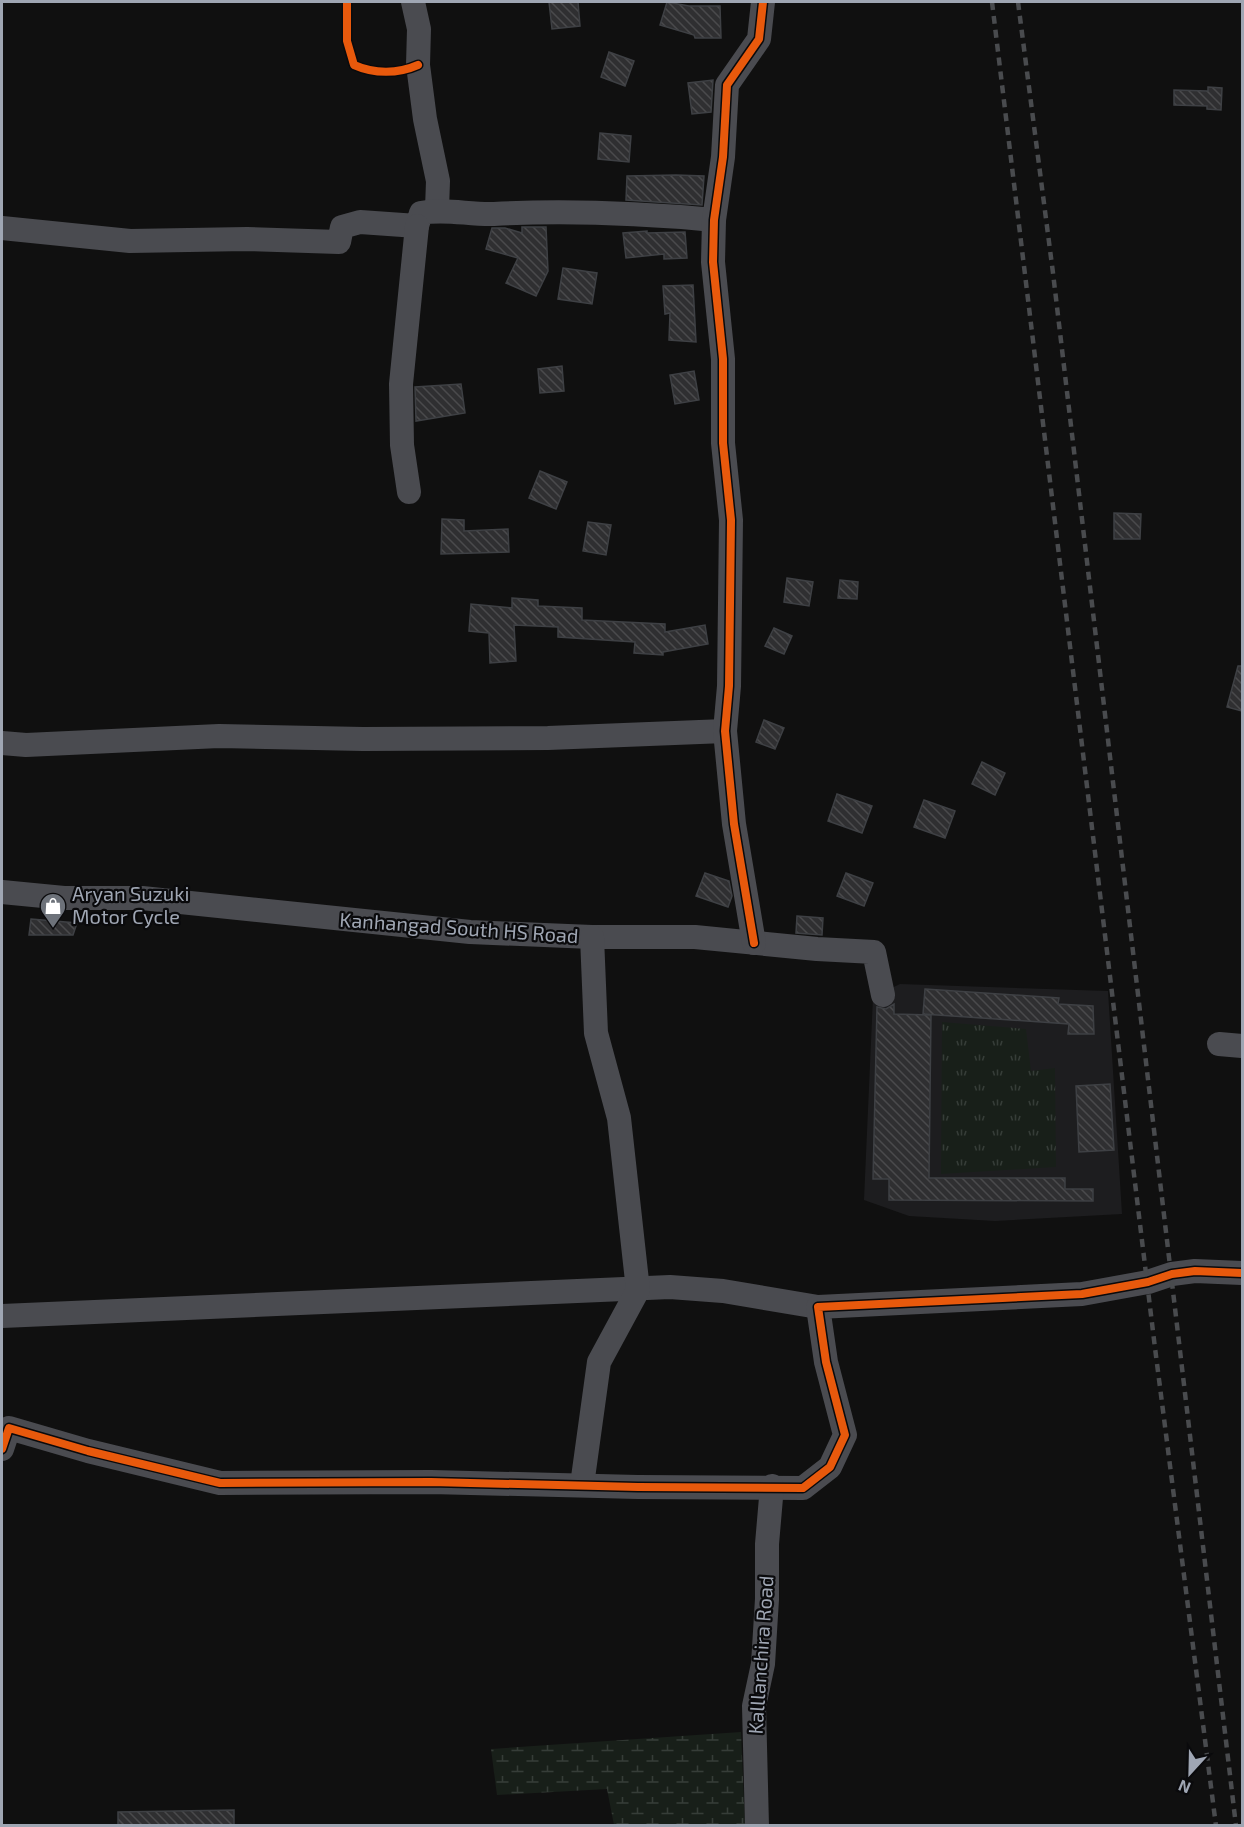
<svg xmlns="http://www.w3.org/2000/svg" width="1244" height="1827" font-family="'Exo 2',sans-serif">
  <style>
    .built { fill: #1d1d1f }
    .grass { fill: url(#grass-tufts) }
    .wetland { fill: url(#wetland-marsh) }
    .building { fill: url(#building-back-hatch); stroke: #3e4044; stroke-width: 1.5 }
    .lines { fill: none; stroke-linecap: round; stroke-linejoin: round }
    .minor { stroke: #4a4b50; stroke-width: 24 }
    .rail { stroke: #494b4e; stroke-width: 4.5; stroke-dasharray: 8 6; stroke-linecap: butt }
    .cycleway-casing { stroke: #0a0a0c; stroke-width: 11 }
    .cycleway { stroke: #e8590c; stroke-width: 8 }
    .labels { text-anchor: middle; stroke-width: 4.5; stroke-linejoin: round; paint-order: stroke }
    .poi-label { font-size: 20px; fill: #9fa6b3; stroke: #0a0a0c; text-anchor: start }
    .street-label { font-size: 20px; fill: #9fa6b3; stroke: #0a0a0c }
  </style>
  <defs>
    <pattern id="grass-tufts" width="24" height="20" patternUnits="userSpaceOnUse" patternTransform="scale(1.5)"><rect width="24" height="20" fill="#181f19"/><path d="M3 7l-1-3M5 7V3M7 7l1-3M15 17l-1-3M17 17v-4M19 17l1-3" fill="none" stroke="#363d38"/></pattern>
    <pattern id="wetland-marsh" width="20" height="14" patternUnits="userSpaceOnUse" patternTransform="scale(1.5)"><rect width="20" height="14" fill="#181f19"/><path d="M1 5h8M5 5V1M11 12h8M15 12V8" fill="none" stroke="#363d38"/></pattern>
    <pattern id="building-back-hatch" width="6" height="6" patternUnits="userSpaceOnUse" patternTransform="scale(1.5)"><rect width="6" height="6" fill="#2f2f31"/><path d="M-1 5l2 2M0 0l6 6M5-1l2 2" fill="none" stroke="#4a4a4c"/></pattern>
  </defs>
  <rect width="100%" height="100%" fill="#101010"/>
  <polygon class="built" points="900,984 1108,991 1122,1214 995,1221 909,1216 864,1200 873,997"/>
  <polygon class="grass" points="942,1022 1026,1029 1031,1071 1055,1068 1056,1167 941,1174"/>
  <polygon class="wetland" points="741,1732 745,1825 614,1825 607,1789 497,1795 491,1749"/>
  <g class="building">
    <polygon points="549,2 578,2 580,26 552,29"/>
    <polygon points="667,2 689,6 720,6 721,38 695,38 694,35 660,25"/>
    <polygon points="609,52 634,61 625,86 601,77"/>
    <polygon points="713,80 711,112 692,114 688,83"/>
    <polygon points="1208,87 1222,88 1221,110 1207,109 1207,106 1174,105 1174,90 1208,91"/>
    <polygon points="600,133 631,136 629,162 598,159"/>
    <polygon points="676,175 704,176 702,205 626,200 627,176"/>
    <polygon points="522,227 546,227 548,271 536,296 506,283 518,258 486,249 492,228 505,228 522,233"/>
    <polygon points="647,231 647,233 685,232 687,258 664,259 664,254 626,258 623,233"/>
    <polygon points="563,268 597,273 592,304 558,299"/>
    <polygon points="693,285 696,342 669,340 670,313 665,314 663,286"/>
    <polygon points="562,366 564,391 540,393 538,369"/>
    <polygon points="694,371 699,400 675,404 670,375"/>
    <polygon points="461,384 465,413 416,421 415,387"/>
    <polygon points="540,471 567,482 556,509 529,498"/>
    <polygon points="1114,513 1141,514 1140,539 1114,539"/>
    <polygon points="442,519 464,520 464,531 508,529 509,552 441,554"/>
    <polygon points="588,522 611,525 606,555 583,551"/>
    <polygon points="787,578 813,582 809,606 784,602"/>
    <polygon points="840,580 858,582 857,599 838,598"/>
    <polygon points="512,598 538,600 538,606 582,608 582,620 665,624 665,632 705,625 708,644 663,652 663,655 634,653 635,642 558,637 558,627 514,625 516,661 490,663 489,633 469,631 471,604 512,608"/>
    <polygon points="774,628 792,636 784,654 765,646"/>
    <polygon points="1238,666 1242,666 1242,711 1227,707"/>
    <polygon points="764,720 784,728 775,749 756,742"/>
    <polygon points="982,762 1005,773 995,795 972,784"/>
    <polygon points="837,794 872,806 862,833 828,821"/>
    <polygon points="924,800 955,811 945,838 914,827"/>
    <polygon points="705,873 729,881 732,896 728,907 696,896"/>
    <polygon points="846,873 873,883 864,906 837,896"/>
    <polygon points="797,916 823,918 822,935 796,933"/>
    <polygon points="31,919 77,923 73,935 29,935"/>
    <polygon points="925,989 1059,998 1058,1004 1093,1006 1094,1034 1068,1034 1069,1024 923,1014"/>
    <polygon points="894,1004 894,1014 931,1015 929,1178 1065,1178 1065,1189 1093,1189 1093,1201 889,1200 889,1179 873,1179 877,1007 886,1009"/>
    <polygon points="1110,1084 1114,1150 1079,1152 1076,1086"/>
    <polygon points="234,1810 234,1826 118,1826 118,1812"/>
  </g>
  <g class="lines">
    <g class="minor">
      <polyline points="413,2 419,29 418,65 425,119 438,181 437,209"/>
      <path d="M 2,228 L 130,241 L 247,239 L 339,242 L 342,227 L 360,222 L 417,226 L 421,213 C 445,208 469,215 494,214 C 570,210 638,213 714,220"/>
      <polyline points="409,492 402,445 401,384 417,226"/>
      <polyline points="2,743 26,745 219,736 363,739 548,738 725,731"/>
      <polyline points="2,892 64,898 142,898 470,932 592,937 695,937 817,949 874,952 883,995"/>
      <polyline points="754,943 734,824 725,731 729,686 731,520 723,443 723,359 713,262 714,220 723,157 727,85 759,39 763,2"/>
      <polyline points="1219,1044 1242,1046"/>
      <polyline points="2,1316 670,1287 723,1291 818,1307"/>
      <polyline points="2,1449 9,1428 88,1451 220,1483 431,1482 638,1487 803,1488 830,1467 845,1435 826,1362 818,1307 1082,1294 1148,1282 1172,1274 1195,1271 1242,1273"/>
      <polyline points="582,1485 599,1362 638,1290 619,1118 596,1033 592,937"/>
      <polyline points="757,1826 754,1706 763,1664 767,1599 767,1544 772,1486"/>
    </g>
    <g class="rail">
      <polyline points="992,2 1155,1348 1216,1826"/>
      <polyline points="1018,2 1053,273 1236,1826"/>
    </g>
    <g class="cycleway-casing">
      <g id="cycleway">
        <path d="M 347,2 L 347,41 L 354,65 C 374,74 398,74 418,65"/>
        <polyline points="754,943 734,824 725,731 729,686 731,520 723,443 723,359 713,262 714,220 723,157 727,85 759,39 763,2"/>
        <polyline points="2,1449 9,1428 88,1451 220,1483 431,1482 638,1487 803,1488 830,1467 845,1435 826,1362 818,1307 1082,1294 1148,1282 1172,1274 1195,1271 1242,1273"/>
      </g>
    </g>
    <use href="#cycleway" class="cycleway"/>
  </g>
  <defs>
    <g id="shop-pin" transform="scale(1.35)"><path d="M0 17L-7.5 6A9.5 9.5 0 1 1 7.5 6Z" fill="#6d727a" stroke="#0a0a0c"/><path d="M-5-2.5h2.3a2.7 3.5 0 0 1 5.4 0H5L5.5 6h-11ZM-1.5-2.5h3a1.5 2.3 0 0 0-3 0Z" fill="#fff"/></g>
  </defs>
  <g fill-rule="evenodd">
    <use href="#shop-pin" x="53" y="906"/>
  </g>
  <g class="labels">
    <g class="poi-label">
      <text x="72" y="901">Aryan Suzuki<tspan x="72" dy="23">Motor Cycle</tspan></text>
    </g>
    <g class="street-label">
      <text transform="translate(459 928) rotate(4)" y="7">Kanhangad South HS Road</text>
      <text transform="translate(761 1655) rotate(-86)" y="7">Kalllanchira Road</text>
    </g>
  </g>
  <rect width="1244" height="1827" fill="none" stroke="#9fa6b3" stroke-width="6"/>
  <g transform="translate(1190 1773) rotate(202)" stroke="#0a0a0c" stroke-width="4.5" paint-order="stroke">
  <path d="M0-4.5L10 22L0 15L-10 22Z" fill="#9fa6b3"/>
  <text y="-9" font-size="16" font-weight="bold" text-anchor="middle" fill="#9fa6b3">N</text>
  </g>
</svg>
